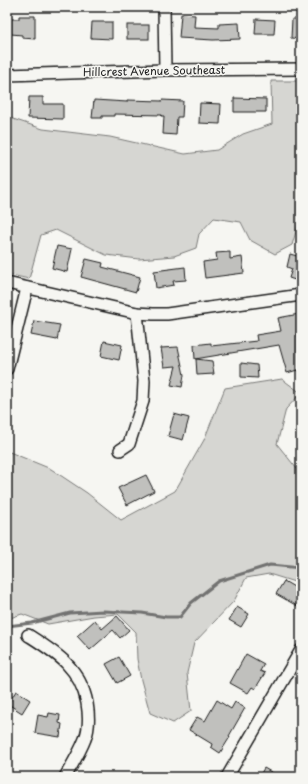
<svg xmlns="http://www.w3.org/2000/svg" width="308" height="784" font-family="'Playpen Sans',sans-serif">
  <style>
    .green { fill: #d6d6d2; stroke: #797977 }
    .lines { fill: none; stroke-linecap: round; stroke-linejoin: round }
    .stream { stroke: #727271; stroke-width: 3 }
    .building { fill: #c0c0bd; stroke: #1c1c1c }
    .minor-casing { stroke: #1c1c1c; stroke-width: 14 }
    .minor { stroke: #f6f6f2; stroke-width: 11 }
    .labels { text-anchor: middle; stroke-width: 3; stroke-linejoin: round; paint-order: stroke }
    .street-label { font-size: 11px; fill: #1c1c1c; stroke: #f6f6f2 }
  </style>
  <rect width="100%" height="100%" fill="#f6f6f2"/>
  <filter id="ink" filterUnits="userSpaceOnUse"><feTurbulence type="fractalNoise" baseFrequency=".025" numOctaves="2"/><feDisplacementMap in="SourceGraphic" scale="8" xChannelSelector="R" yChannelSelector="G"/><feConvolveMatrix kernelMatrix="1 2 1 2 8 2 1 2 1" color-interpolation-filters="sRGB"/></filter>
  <g filter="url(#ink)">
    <g class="green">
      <polygon points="271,81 301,81 301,215 292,245 275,254 250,240 241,222 214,218 199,234 196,248 174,256 139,259 106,255 56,230 41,235 29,279 7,274 7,105 10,118 43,129 110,137 185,154 217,150 243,134 272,124"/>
      <polygon points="282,379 301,393 286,409 277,444 301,474 301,584 269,574 246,578 234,601 194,643 187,673 191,711 173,723 150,713 141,680 137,659 136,632 118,614 94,616 48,624 22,614 7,619 7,451 51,469 87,493 121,520 175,491 204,440 225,388"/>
    </g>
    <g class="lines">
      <polyline class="stream" points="7,626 32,623 70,613 103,611 142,613 166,617 180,617 191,603 219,581 270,565 301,568"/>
    </g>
    <g class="building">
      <polygon points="181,14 195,15 194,27 219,28 219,24 239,23 240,39 213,40 179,38"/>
      <polygon points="19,16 35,16 35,39 22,38 22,35 11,34 11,19 19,19"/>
      <polygon points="256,19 275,20 274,34 255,34"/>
      <polygon points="292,19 301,19 301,39 291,38"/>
      <polygon points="92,22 112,22 112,39 91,38"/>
      <rect x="127" y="25" width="22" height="14"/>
      <polygon points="29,97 43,97 43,104 63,104 63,119 28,118"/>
      <polygon points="234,98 266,99 266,112 234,112"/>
      <polygon points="94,100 127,102 127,100 162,101 162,100 183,101 182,117 177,117 176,135 163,134 164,116 161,116 162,115 114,114 114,116 102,116 102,118 92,118"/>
      <polygon points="200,103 221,104 220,124 199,123"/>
      <polygon points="57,246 72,249 67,272 52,268"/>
      <polygon points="300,247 301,247 301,282 289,278 292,269 287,267 290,254 297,256"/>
      <polygon points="230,252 230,259 242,257 244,273 205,278 203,262 217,260 216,253"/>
      <polygon points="86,259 103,263 102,267 140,277 136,292 81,277"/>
      <polygon points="185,267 186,280 173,281 174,285 156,288 154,271"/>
      <polygon points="299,314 301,324 301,333 297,333 301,348 301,369 287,373 279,345 195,359 194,345 211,343 211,346 257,341 256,335 281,331 278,318"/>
      <polygon points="34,321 60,325 57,340 31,335"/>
      <polygon points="104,341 122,345 119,360 101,356"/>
      <polygon points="178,347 184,375 182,387 171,385 176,366 164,367 161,348"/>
      <polygon points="196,359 212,361 214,374 197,375"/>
      <polygon points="241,363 257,365 258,378 241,377"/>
      <polygon points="174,414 189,418 183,440 168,436"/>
      <polygon points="146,475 154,491 127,505 118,488"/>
      <polygon points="284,581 301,591 301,603 299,607 276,594"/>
      <polygon points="237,607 249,614 241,627 229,620"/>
      <polygon points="117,616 129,630 120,638 113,630 90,650 77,636 95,620 102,629"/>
      <polygon points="246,654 264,664 260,671 265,673 255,689 252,687 248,693 230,683"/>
      <polygon points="119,657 130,676 117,683 106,664"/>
      <polygon points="16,691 30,700 22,713 8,704"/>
      <polygon points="217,700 231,709 235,702 245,708 229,736 230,737 220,753 211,747 212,744 189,730 197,717 205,721"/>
      <polygon points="49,713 60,715 59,723 62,724 60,737 35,733 38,715 48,717"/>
      <polygon points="264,768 280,777 259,777"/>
    </g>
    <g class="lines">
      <g class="minor-casing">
        <g id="minor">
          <polyline points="164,7 165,70"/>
          <polyline points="7,75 165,70 301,69"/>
          <polyline points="7,283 137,313 153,314 167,314 301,295"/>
          <polyline points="7,369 27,288"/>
          <polyline points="120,450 129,444 143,401 144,381 137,313"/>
          <path d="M 28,635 C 56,653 80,667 87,703 C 89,715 90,727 85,739 C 80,752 72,765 65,777"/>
          <polyline points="227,777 301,650"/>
        </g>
      </g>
      <use href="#minor" class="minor"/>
    </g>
  </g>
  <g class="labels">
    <g class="street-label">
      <text transform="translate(154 71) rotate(-1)" y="4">Hillcrest Avenue Southeast</text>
    </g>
  </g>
  <rect width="308" height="784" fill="none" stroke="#f6f6f2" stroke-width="24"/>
  <rect x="12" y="12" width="284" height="760" fill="none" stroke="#1c1c1c" stroke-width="1.5" filter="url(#ink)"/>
</svg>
